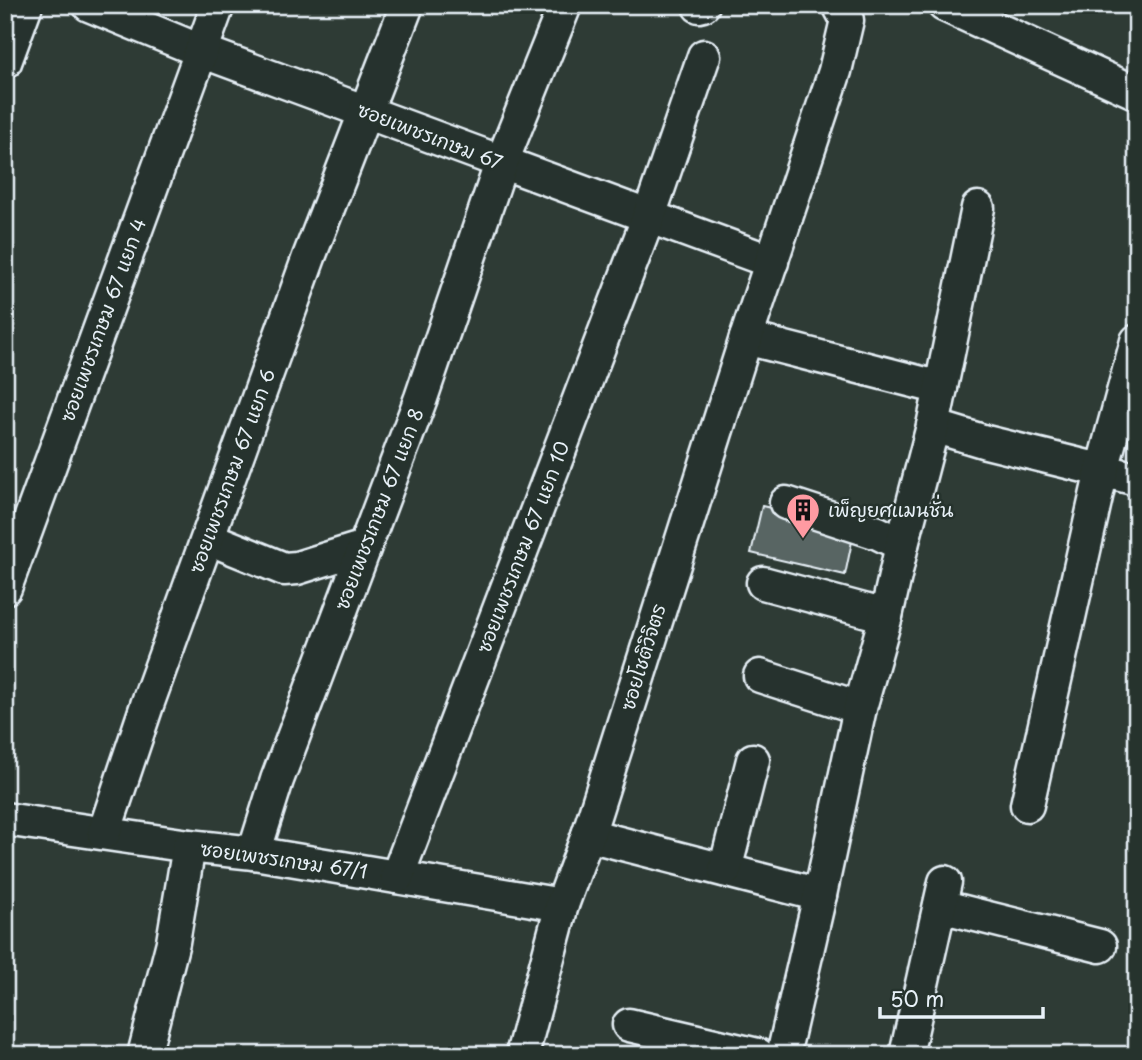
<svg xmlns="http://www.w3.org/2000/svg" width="1142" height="1060" font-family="'Playpen Sans','Playpen Sans Thai',sans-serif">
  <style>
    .building { fill: #596563; stroke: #e8f1f8; stroke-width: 2 }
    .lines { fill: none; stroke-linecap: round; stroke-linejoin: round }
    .minor-casing { stroke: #e8f1f8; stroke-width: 37 }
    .minor { stroke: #26332d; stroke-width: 32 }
    .labels { text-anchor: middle; stroke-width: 5; stroke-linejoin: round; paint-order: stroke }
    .street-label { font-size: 19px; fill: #e8f1f8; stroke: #26332d }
    .poi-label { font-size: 19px; fill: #e8f1f8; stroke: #26332d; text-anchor: start }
  </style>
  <rect width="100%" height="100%" fill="#2e3b35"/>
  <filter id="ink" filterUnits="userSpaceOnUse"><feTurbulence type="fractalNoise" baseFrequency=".0143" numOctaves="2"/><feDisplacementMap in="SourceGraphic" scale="14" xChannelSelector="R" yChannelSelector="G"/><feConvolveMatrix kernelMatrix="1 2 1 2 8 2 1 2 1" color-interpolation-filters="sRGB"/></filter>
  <g filter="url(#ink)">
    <polygon class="building" points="762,506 855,527 845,575 751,553"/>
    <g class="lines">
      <g class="minor-casing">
        <g id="minor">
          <polyline points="89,5 201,51 772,262"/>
          <polyline points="944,5 1137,93"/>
          <polyline points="699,6 703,5"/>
          <polyline points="5,62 26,5"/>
          <polyline points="746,338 941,388"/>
          <polyline points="933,426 986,442 1137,479"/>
          <polyline points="786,503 878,533 902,545"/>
          <polyline points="208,538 284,569 297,568 355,550"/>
          <polyline points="763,583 886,616"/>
          <polyline points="5,588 218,5"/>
          <polyline points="760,676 860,708"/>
          <polyline points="1027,805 1102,470 1137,341"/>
          <polyline points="5,819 189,846 254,853 562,905"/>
          <polyline points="104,833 147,705 309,257 407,5"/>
          <polyline points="588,835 820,895"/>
          <polyline points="254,853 277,780 421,398 501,164 565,5"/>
          <polyline points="725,870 753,760"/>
          <polyline points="397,877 649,216 704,56"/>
          <polyline points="940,906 1100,946"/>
          <polyline points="629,1025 758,1055"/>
          <polyline points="144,1055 173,942 189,846"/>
          <polyline points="522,1055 562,905 588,835 746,338 835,71 847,20 839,5"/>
          <polyline points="783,1055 820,895 860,708 886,616 902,545 933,426 978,208"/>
          <polyline points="906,1055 945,882"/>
        </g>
      </g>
      <use href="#minor" class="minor"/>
    </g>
  </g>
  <defs>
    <g id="building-pin" transform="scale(1.75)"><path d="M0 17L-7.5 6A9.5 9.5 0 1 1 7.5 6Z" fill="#ff9aa2" stroke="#26332d"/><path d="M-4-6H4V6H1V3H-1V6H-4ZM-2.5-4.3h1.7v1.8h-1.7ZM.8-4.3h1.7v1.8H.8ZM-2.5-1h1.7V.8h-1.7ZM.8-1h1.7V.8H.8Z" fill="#111"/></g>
  </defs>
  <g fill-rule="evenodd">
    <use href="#building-pin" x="803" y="510"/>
  </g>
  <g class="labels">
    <g class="street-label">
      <text transform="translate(430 136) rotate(21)" y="7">ซอยเพชรเกษม 67</text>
      <text transform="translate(103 320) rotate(-70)" y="7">ซอยเพชรเกษม 67 แยก 4</text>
      <text transform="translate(232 471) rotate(-70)" y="7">ซอยเพชรเกษม 67 แยก 6</text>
      <text transform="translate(379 509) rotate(-69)" y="7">ซอยเพชรเกษม 67 แยก 8</text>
      <text transform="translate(523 547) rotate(-69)" y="7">ซอยเพชรเกษม 67 แยก 10</text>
      <text transform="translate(643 657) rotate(-73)" y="7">ซอยโชติวิจิตร</text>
      <text transform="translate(284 860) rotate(8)" y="7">ซอยเพชรเกษม 67/1</text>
    </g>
    <g class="poi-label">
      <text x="828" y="517">เพ็ญยศแมนชั่น</text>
    </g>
  </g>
  <rect width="1142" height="1060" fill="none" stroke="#26332d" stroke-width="28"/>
  <rect x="14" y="14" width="1114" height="1032" fill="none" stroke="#e8f1f8" stroke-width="2.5" filter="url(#ink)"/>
  <path d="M880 1007v10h163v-10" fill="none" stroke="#e8f1f8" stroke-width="3.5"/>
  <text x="890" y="1007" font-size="21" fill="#e8f1f8" stroke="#26332d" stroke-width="5" paint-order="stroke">50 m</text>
</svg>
